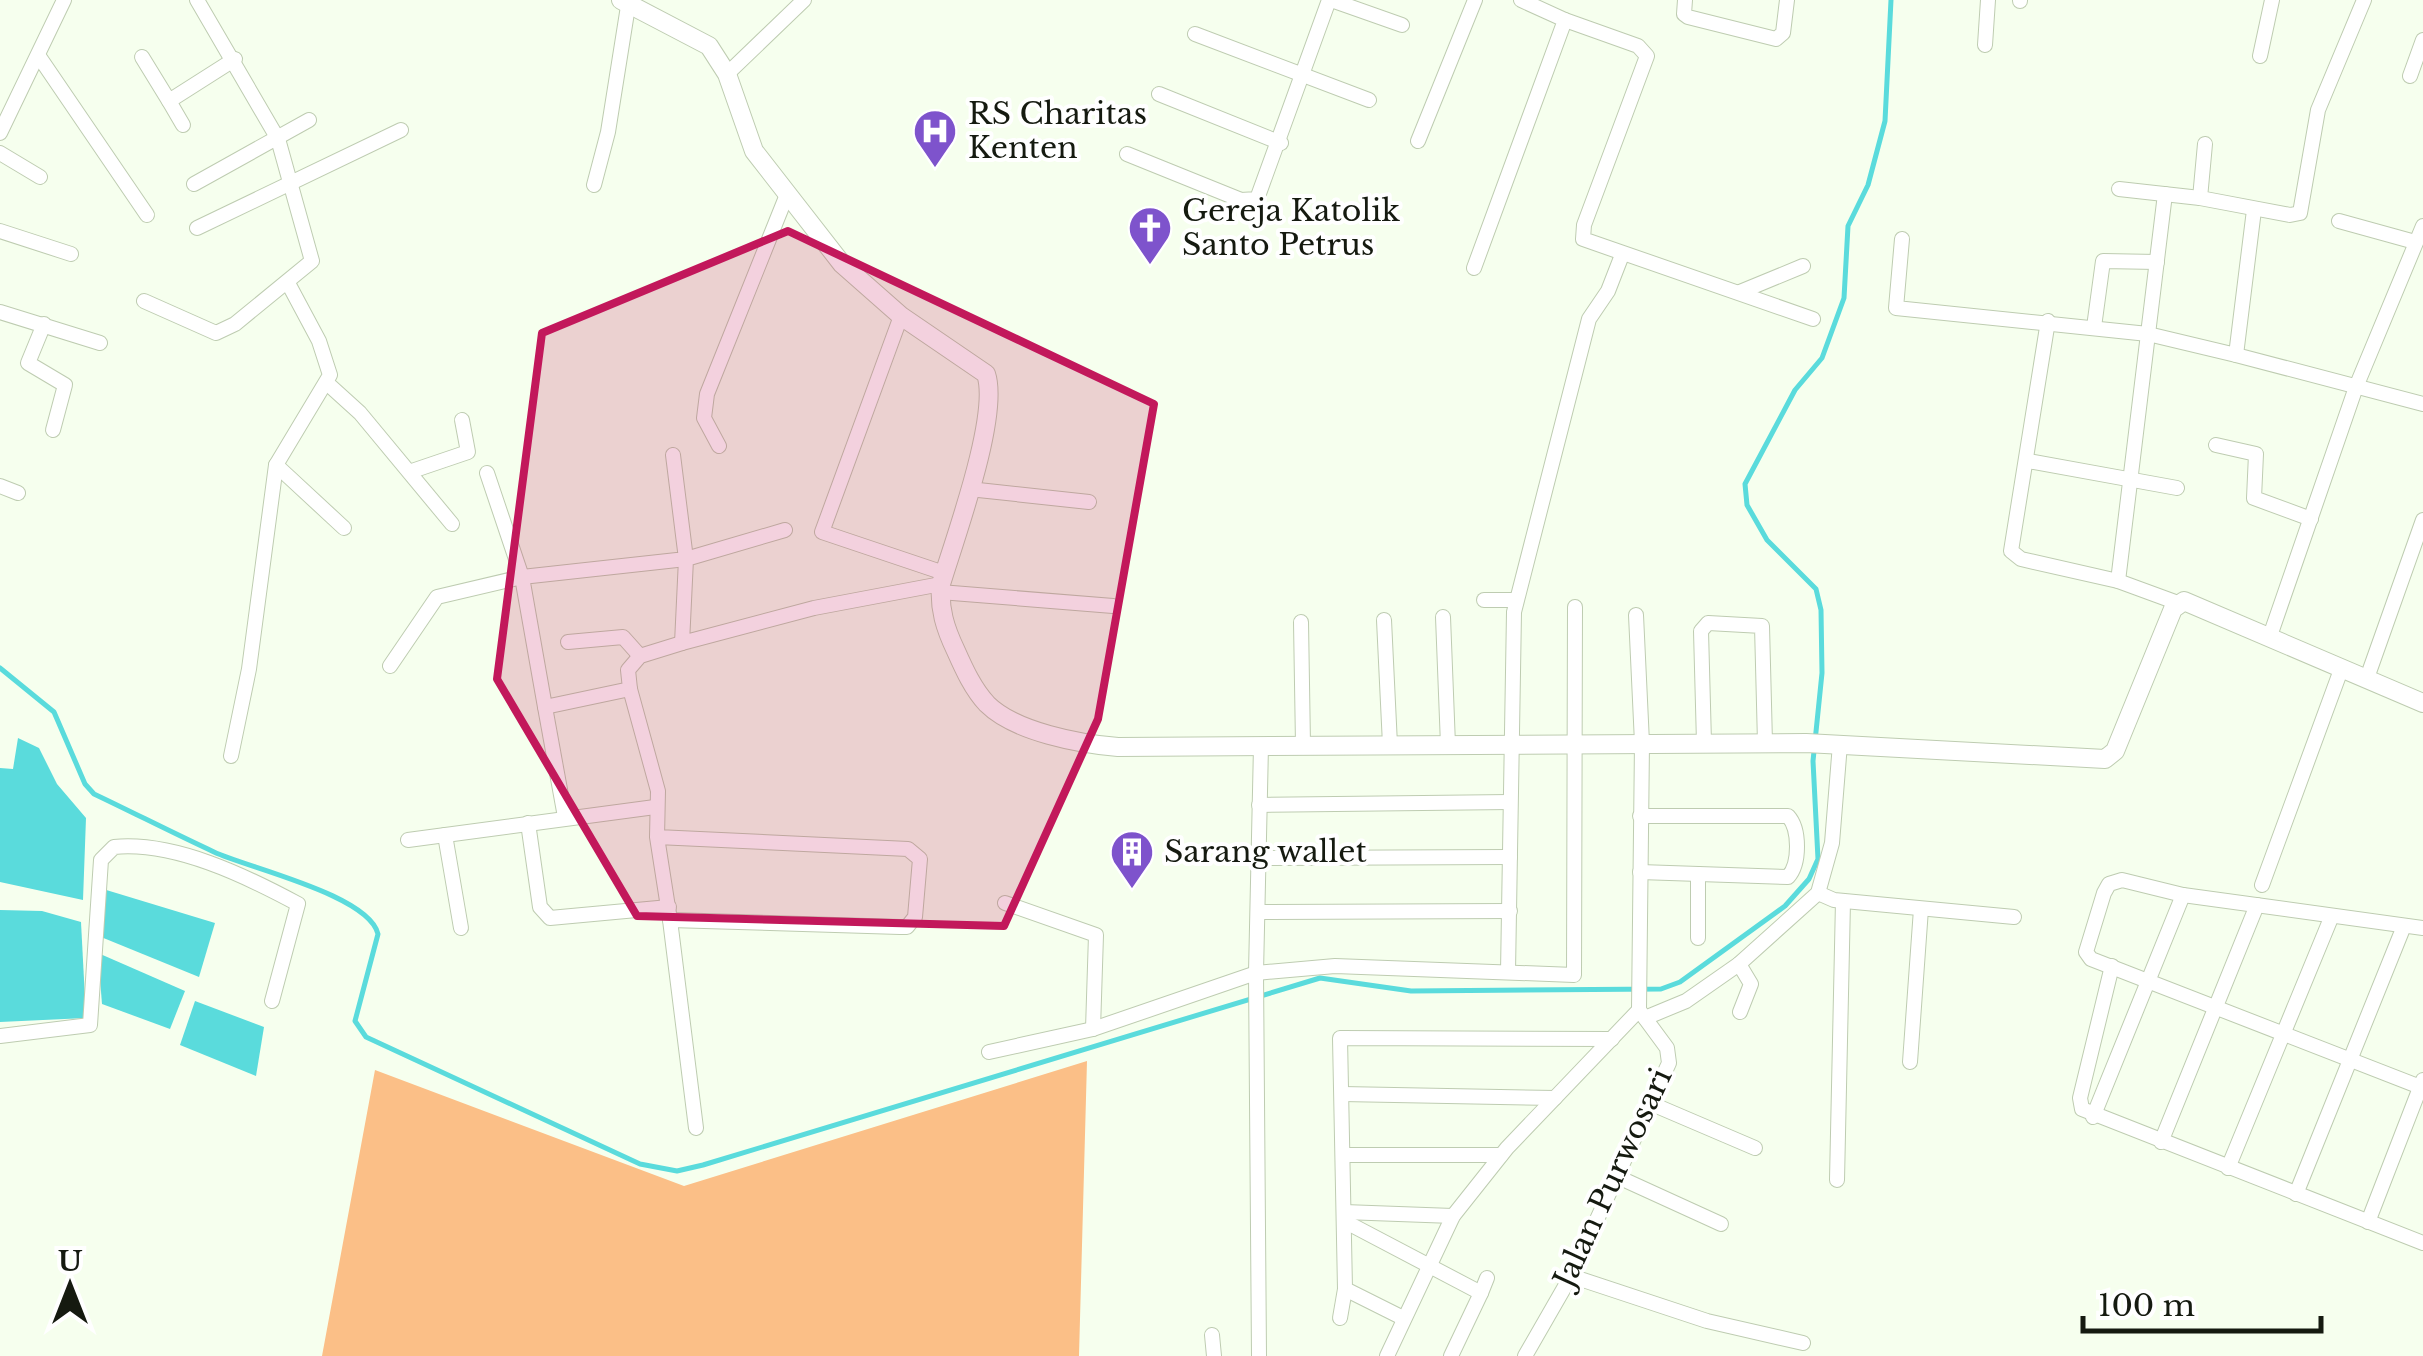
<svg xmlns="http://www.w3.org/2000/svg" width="2423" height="1356" font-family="'Libre Baskerville',serif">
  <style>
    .green { fill: #fbbf87 }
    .water { fill: #5adbdc }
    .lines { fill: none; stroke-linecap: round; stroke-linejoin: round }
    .stream { stroke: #5adbdc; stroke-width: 5 }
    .minor-casing { stroke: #beccb1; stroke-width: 16 }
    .tertiary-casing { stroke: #beccb1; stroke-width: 20 }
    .minor { stroke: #fff; stroke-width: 14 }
    .tertiary { stroke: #fff; stroke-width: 18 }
    .marked { fill: #c2185b; fill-opacity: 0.2; stroke: #c2185b; stroke-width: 8; stroke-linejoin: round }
    .labels { text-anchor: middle; stroke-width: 8; stroke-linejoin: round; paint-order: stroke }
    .poi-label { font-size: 30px; fill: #151a10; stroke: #fff; text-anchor: start }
    .street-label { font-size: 30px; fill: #151a10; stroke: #fff }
  </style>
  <rect width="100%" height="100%" fill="#f6ffee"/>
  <polygon class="green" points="1087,1061 1079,1356 322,1356 375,1070 684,1186"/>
  <g class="water">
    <polygon points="18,738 39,748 57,784 86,818 83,900 0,882 0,768 13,769"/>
    <polygon points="103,889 215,923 199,977 101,937"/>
    <polygon points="0,910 42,911 81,922 86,1018 0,1022"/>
    <polygon points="98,953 185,991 170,1029 102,1004"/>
    <polygon points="195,1001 264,1027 256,1076 180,1045"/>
  </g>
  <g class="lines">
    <path class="stream" d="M 0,668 L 54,712 L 85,784 L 94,794 C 134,813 173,833 214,852 C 248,868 369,895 378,934 L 355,1021 L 366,1037 L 640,1164 L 677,1171 L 703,1165 L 1320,978 L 1411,991 L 1661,989 L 1680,982 L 1785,906 L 1809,879 L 1818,859 L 1813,761 L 1822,673 L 1821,610 L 1816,589 L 1767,540 L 1747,505 L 1745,484 L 1795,390 L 1822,358 L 1844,298 L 1848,226 L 1868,185 L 1885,121 L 1891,0"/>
    <g class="minor-casing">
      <g id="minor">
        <polyline points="1331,0 1402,25"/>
        <polyline points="1685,0 1684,14 1688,17 1776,39 1783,33 1787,0"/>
        <polyline points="2020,1 2020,0"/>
        <polyline points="1565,20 1638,46 1647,56 1584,225 1583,239 1813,319"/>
        <polyline points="1195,34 1369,100"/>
        <polyline points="1985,45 1988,0"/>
        <polyline points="2260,56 2272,0"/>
        <polyline points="142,57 169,101 235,59"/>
        <polyline points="40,58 147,215"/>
        <polyline points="727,74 804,0"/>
        <polyline points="2410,76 2423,40"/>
        <polyline points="1159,94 1281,143"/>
        <polyline points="169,101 183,125"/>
        <polyline points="0,133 64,0"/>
        <polyline points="1418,141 1475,0"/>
        <polyline points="2205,144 2200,198 2290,215 2300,213 2318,110 2364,0"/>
        <polyline points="0,153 40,177"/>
        <polyline points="1127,154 1241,200 1257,199 1329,0"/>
        <polyline points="194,184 309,120"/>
        <polyline points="594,185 608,132 629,0"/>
        <polyline points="2119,189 2200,198"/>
        <polyline points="2339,221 2415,242"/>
        <polyline points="197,228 401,130"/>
        <polyline points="0,231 71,254"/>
        <polyline points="1902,239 1896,308 2148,334 2236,355 2254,210"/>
        <polyline points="1474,268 1565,20 1521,0"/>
        <polyline points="1740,292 1803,266"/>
        <polyline points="144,301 216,333 235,324 312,261 278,139 197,0"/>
        <polyline points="0,312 100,343"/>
        <polyline points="901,316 822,532 944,573"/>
        <polyline points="2048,321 2011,551 2021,559 2118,581 2178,603"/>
        <polyline points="44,324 28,363 65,385 53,430"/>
        <polyline points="2094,327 2103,261 2157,262"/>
        <polyline points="2236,355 2423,404"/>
        <polyline points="328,384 360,413 452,524"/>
        <polyline points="2216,445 2256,454 2254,498 2311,519"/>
        <polyline points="719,446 704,418 707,394 786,197"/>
        <polyline points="673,455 686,559 522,577 545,707 630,689 628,670 640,656 682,643"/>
        <polyline points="2028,461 2177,488"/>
        <polyline points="276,465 344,528"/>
        <polyline points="412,471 468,452 462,420"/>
        <polyline points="0,486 18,493"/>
        <polyline points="969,489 1089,502"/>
        <polyline points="785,530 686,559 682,643 814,608 941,584"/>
        <polyline points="2118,581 2165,194"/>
        <polyline points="940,592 1113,606"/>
        <polyline points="1484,600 1516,600"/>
        <polyline points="1443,617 1448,745"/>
        <polyline points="1384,620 1390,745"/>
        <polyline points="1301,622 1303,745"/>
        <polyline points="2270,636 2356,387 2423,226"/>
        <polyline points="568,642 623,637 640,656"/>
        <polyline points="390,666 437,597 522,577 487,473"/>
        <polyline points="2367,678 2423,520"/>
        <polyline points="630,689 658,791 657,837 670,920 900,927 907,927 915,917 920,859 908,849 657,837"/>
        <polyline points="545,707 565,817"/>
        <polyline points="1704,743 1701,631 1708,623 1762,626 1765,743"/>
        <polyline points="231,756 249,669 276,465 330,375 319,341 288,283"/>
        <polyline points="1259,805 1510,802"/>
        <polyline points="528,823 540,907 550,918 669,907"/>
        <polyline points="445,835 461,928"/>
        <polyline points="408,840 655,807"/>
        <polyline points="1258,858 1510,857"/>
        <path d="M 1640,872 L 1788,877 C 1800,864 1800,829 1788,816 L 1640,816"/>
        <polyline points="1698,874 1698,938"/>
        <polyline points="2262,885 2342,667"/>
        <polyline points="1818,893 1834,900 2014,917"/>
        <polyline points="1005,903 1096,935 1093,1029"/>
        <polyline points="1258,912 1510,911"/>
        <polyline points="670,920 696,1128"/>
        <polyline points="2423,928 2183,895 2122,880 2109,884 2104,893 2086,952 2091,959 2423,1088"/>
        <polyline points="2112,966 2080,1098 2082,1109 2423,1243"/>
        <polyline points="1508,972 1514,612 1589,319 1608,291 1622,255"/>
        <polyline points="1740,1012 1751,984 1739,964 1818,893 1832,843 1840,744"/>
        <polyline points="1645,1018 1686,1001 1739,964"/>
        <path d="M 0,1036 L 90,1025 L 101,860 L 114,847 C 174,841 246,876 298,904 L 272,1001"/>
        <polyline points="989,1052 1093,1029 1256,973 1335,966 1574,975 1575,607"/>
        <polyline points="1910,1062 1921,909"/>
        <polyline points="1342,1094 1555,1098"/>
        <polyline points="1652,1104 1755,1148"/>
        <polyline points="2093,1117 2183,895"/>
        <polyline points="2161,1142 2257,905"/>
        <polyline points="1343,1155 1501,1155"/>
        <polyline points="2228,1168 2331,918"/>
        <polyline points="1618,1177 1721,1224"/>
        <polyline points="1837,1180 1843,901"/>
        <polyline points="2296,1194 2404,926"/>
        <polyline points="1344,1212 1453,1216"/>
        <polyline points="1344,1221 1481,1293 1451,1356"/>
        <polyline points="2368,1222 2423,1080"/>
        <polyline points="1571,1276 1707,1321 1803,1343"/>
        <polyline points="1481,1293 1487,1278"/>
        <polyline points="1340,1318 1345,1289"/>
        <polyline points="1403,1318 1345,1289 1340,1038 1612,1039"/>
        <polyline points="1212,1335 1214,1356"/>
        <polyline points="1259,1356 1256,973 1261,746"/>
        <polyline points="1387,1356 1453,1216 1507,1148 1639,1010"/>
        <polyline points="1525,1356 1571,1276 1669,1063 1667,1048 1639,1010 1642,743 1636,615"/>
      </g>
    </g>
    <g class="tertiary-casing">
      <path id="tertiary" d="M 621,0 L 709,46 L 727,74 L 754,151 L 842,264 L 901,316 L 986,374 C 1000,415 955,538 941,584 C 939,609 945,628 956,651 C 964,669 973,689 987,704 C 1015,732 1080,744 1118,747 L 1806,743 L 2105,759 L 2115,751 L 2173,609 L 2184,601 L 2423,703"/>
    </g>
    <use href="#minor" class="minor"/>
    <use href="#tertiary" class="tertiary"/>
  </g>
  <path class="marked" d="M 788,231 L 1154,404 L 1098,719 L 1004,926 L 637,916 L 497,679 L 542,333 Z"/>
  <defs>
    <g id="hospital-pin" transform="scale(2.25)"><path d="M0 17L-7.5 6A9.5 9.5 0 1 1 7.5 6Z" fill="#7e53cc" stroke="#fff"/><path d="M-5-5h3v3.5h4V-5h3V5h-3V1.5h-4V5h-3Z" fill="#fff"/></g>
    <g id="church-pin" transform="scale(2.25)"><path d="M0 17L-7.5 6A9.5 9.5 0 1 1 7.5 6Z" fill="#7e53cc" stroke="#fff"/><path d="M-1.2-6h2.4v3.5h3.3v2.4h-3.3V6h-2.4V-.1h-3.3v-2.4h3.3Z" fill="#fff"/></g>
    <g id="building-pin" transform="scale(2.25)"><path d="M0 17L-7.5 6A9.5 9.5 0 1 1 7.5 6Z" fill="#7e53cc" stroke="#fff"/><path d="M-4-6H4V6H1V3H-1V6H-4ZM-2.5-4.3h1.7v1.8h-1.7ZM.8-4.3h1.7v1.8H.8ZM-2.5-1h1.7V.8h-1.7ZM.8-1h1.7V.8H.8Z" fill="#fff"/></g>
  </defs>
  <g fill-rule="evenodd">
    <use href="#hospital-pin" x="935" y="131"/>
    <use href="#church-pin" x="1150" y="228"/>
    <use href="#building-pin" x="1132" y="852"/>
  </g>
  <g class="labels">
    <g class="poi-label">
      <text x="968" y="124">RS Charitas<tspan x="968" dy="34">Kenten</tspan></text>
      <text x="1182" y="221">Gereja Katolik<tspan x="1182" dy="34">Santo Petrus</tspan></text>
      <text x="1164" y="862">Sarang wallet</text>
    </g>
    <g class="street-label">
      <text transform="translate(1613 1178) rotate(-65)" y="10">Jalan Purwosari</text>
    </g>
  </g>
  <g transform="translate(70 1286)" stroke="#ffffff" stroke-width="8" paint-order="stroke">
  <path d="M0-8L18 38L0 25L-18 38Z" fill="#151a10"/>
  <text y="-15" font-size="28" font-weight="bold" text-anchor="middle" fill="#151a10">U</text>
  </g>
  <path d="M2083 1316v15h238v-15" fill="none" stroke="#151a10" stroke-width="5"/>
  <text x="2098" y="1316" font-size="30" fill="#151a10" stroke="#ffffff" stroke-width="8" paint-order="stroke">100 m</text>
</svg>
